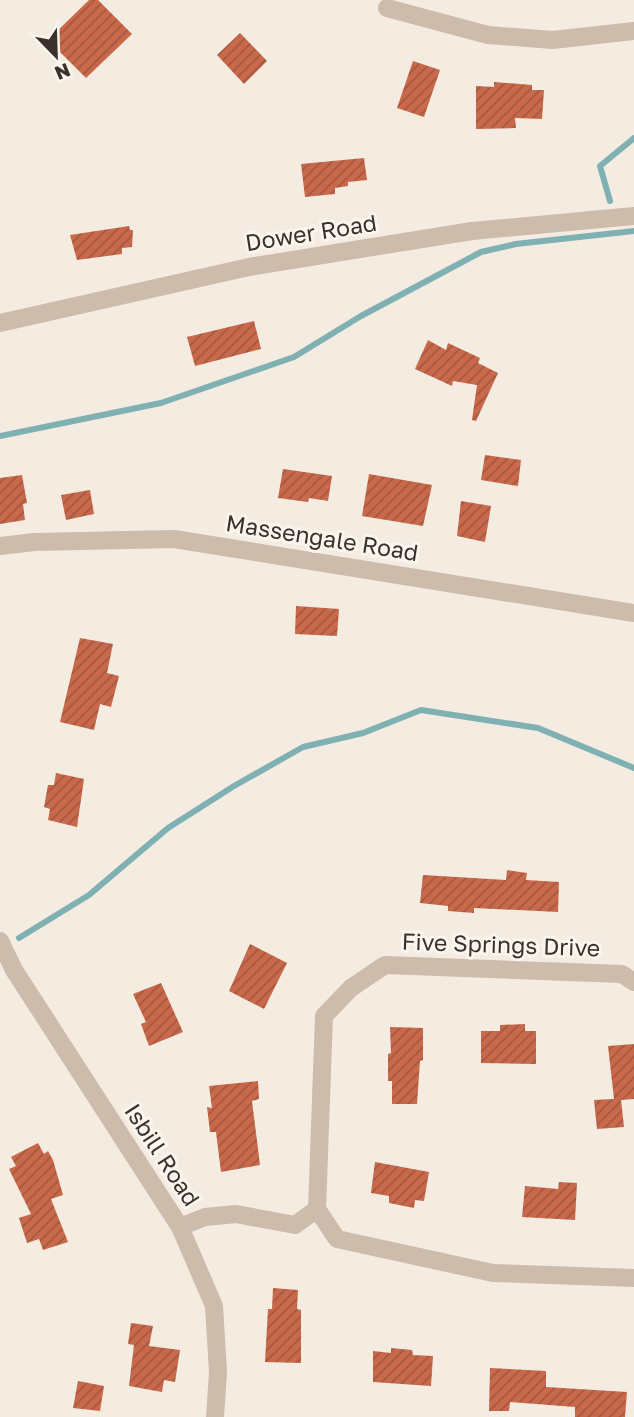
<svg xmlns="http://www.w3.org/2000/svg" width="634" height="1417" font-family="'Golos Text',sans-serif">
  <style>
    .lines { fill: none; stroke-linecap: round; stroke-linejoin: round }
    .stream { stroke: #7fb0b2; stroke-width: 6 }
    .building { fill: url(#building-hatch) }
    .minor { stroke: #cdbbac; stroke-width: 18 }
    .tertiary { stroke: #cdbbac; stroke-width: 18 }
    .labels { text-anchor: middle; stroke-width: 6; stroke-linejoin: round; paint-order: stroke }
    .street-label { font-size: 23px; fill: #3b302b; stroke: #fbf5ee }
  </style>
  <defs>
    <pattern id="building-hatch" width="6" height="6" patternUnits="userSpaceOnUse" patternTransform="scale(1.75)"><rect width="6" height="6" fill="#c8694b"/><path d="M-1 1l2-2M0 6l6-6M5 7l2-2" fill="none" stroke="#a4573f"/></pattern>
  </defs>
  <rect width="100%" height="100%" fill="#f4ebe1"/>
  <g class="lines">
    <g class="stream">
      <polyline points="610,201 600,166 634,138"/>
      <polyline points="0,436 161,403 294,357 361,316 481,252 516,244 634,231"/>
      <polyline points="19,938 89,895 168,828 234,786 303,747 363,733 421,710 538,728 634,768"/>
    </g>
  </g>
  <g class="building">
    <polygon points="89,0 98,0 132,34 86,78 48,40"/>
    <polygon points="240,33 267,61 244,84 217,55"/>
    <polygon points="413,61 440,70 424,117 397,108"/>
    <polygon points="494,82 532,85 532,90 544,90 542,119 515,118 516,128 476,129 476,86 494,87"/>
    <polygon points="364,158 367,180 348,182 348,186 335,188 335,194 305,197 301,164"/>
    <polygon points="129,226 130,230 133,230 132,247 122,248 122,254 77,260 70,235"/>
    <polygon points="254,321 261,349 195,366 187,337"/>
    <polygon points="428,340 446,350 448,343 480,358 478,363 498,373 476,421 472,420 477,385 453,381 452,386 415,369"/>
    <polygon points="485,455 521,460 518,486 481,480"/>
    <polygon points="283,469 332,476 328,501 309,498 308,502 278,498"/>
    <polygon points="369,474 432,485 423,526 362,516"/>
    <polygon points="22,475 27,503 23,504 25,520 0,524 0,478"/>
    <polygon points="90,490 94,514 66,520 61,495"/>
    <polygon points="461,501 491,506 485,542 457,536"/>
    <polygon points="296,606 339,609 337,636 295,634"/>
    <polygon points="80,638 113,644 107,673 119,676 111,707 100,704 94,730 60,722"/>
    <polygon points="56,773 84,779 77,827 48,820 50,809 44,807 48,785 54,785"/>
    <polygon points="507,870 527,873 526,880 559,882 558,912 474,908 474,913 448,911 448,906 420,903 423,875 506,880"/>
    <polygon points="250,944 287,963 264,1009 229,991"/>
    <polygon points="161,983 183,1032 149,1046 141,1024 146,1022 133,994"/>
    <polygon points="525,1024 525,1031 536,1031 536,1064 481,1063 481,1031 500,1031 500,1025"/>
    <polygon points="390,1027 423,1028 423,1060 420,1061 417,1104 392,1104 392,1081 388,1081 388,1054 391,1053"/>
    <polygon points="634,1044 634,1099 621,1100 624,1127 597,1129 594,1100 614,1099 608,1046"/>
    <polygon points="258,1081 259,1099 252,1101 260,1165 221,1172 216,1132 210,1132 207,1107 212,1108 209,1086"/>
    <polygon points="38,1143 44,1154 48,1151 53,1160 63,1195 51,1199 68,1242 43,1250 39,1239 27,1243 19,1218 31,1214 9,1169 16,1166 11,1157"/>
    <polygon points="375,1162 429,1172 424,1201 415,1200 414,1208 389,1203 389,1196 371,1193"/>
    <polygon points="559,1182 577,1183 575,1220 522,1217 525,1186 558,1189"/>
    <polygon points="273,1288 298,1290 297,1309 301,1310 301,1363 265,1362 268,1309 272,1309"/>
    <polygon points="131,1323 153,1326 149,1346 180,1350 175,1382 164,1380 162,1392 129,1386 134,1345 128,1344"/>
    <polygon points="391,1348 412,1350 413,1355 433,1356 431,1386 373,1382 373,1351 391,1353"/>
    <polygon points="490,1368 546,1371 546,1387 627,1392 625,1417 575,1417 575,1407 510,1402 509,1411 489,1411"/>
    <polygon points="78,1381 104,1386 100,1411 73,1408"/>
  </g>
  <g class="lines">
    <g class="minor">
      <polyline points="387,8 488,35 553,40 634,31"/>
      <polyline points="0,323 249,267 472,231 634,216"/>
      <polyline points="0,546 34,542 174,539 634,613"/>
      <polyline points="634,982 622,974 385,965 351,988 324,1016 317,1209 337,1239 493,1273 634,1278"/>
      <polyline points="180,1227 205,1217 236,1214 295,1225 317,1209"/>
    </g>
    <polyline class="tertiary" points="0,941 14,970 180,1227 214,1306 218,1372 215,1417"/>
  </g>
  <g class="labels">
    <g class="street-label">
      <text transform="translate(311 233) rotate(-9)" y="8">Dower Road</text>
      <text transform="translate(322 538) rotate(9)" y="8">Massengale Road</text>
      <text transform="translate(501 945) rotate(2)" y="8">Five Springs Drive</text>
      <text transform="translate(162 1155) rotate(57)" y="8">Isbill Road</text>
    </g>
  </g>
  <g transform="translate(56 56) rotate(157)" stroke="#fbf5ee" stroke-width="5" paint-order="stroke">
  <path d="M0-5L12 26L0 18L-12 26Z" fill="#3b302b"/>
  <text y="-10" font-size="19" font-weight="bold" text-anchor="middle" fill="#3b302b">N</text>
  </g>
</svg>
